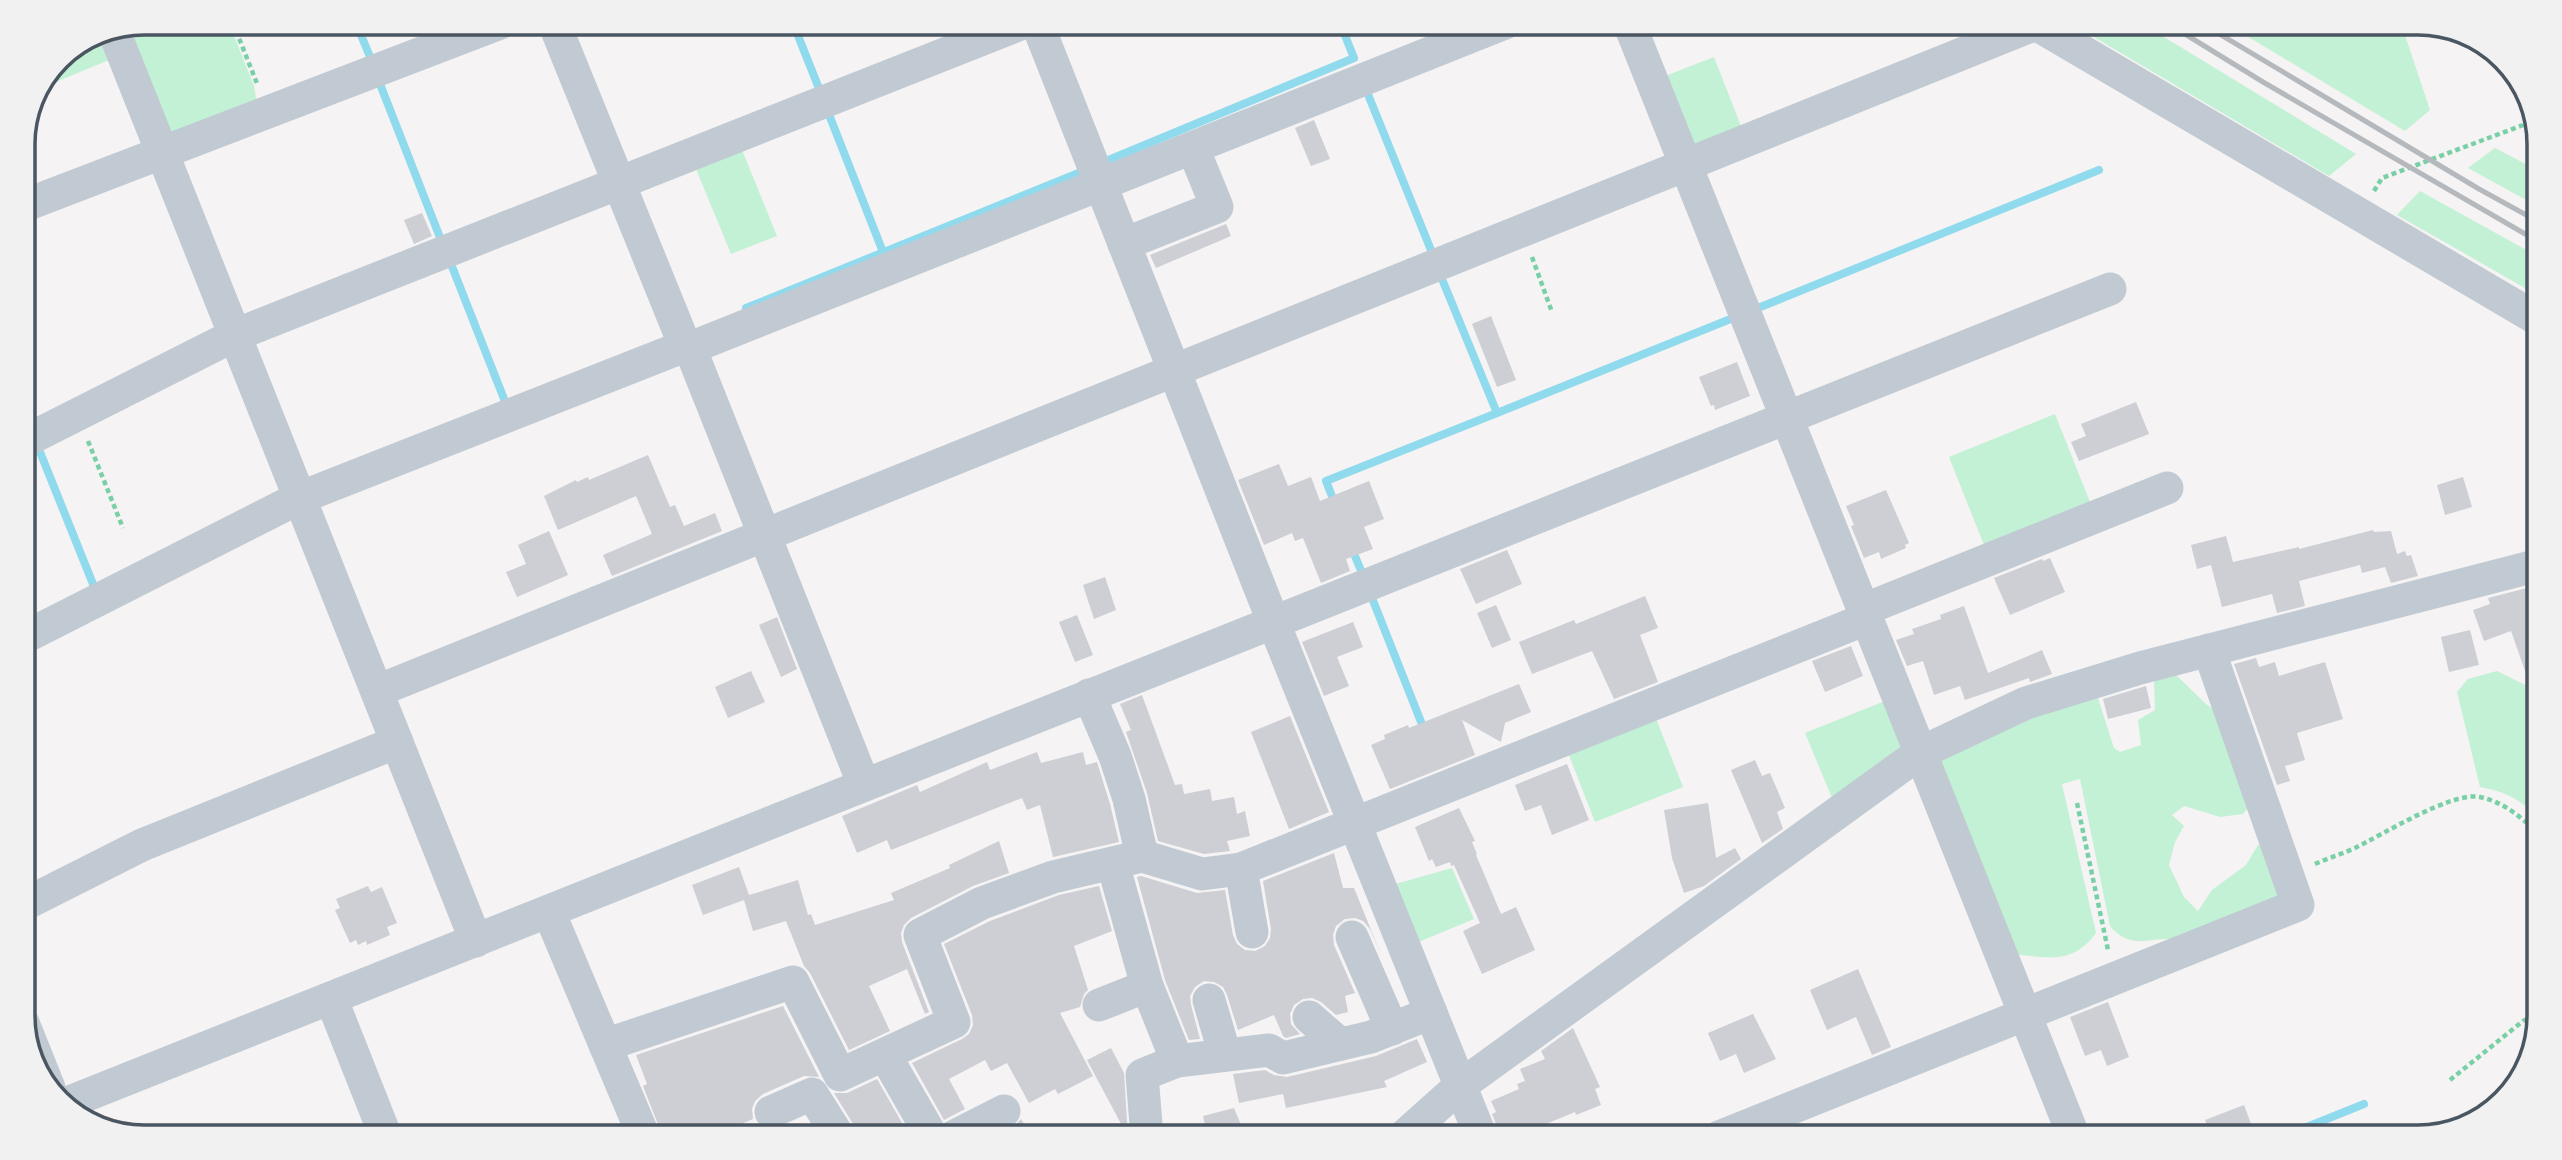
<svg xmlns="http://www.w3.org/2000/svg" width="2562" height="1160" font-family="'Work Sans',sans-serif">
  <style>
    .green { fill: #c3f1d5 }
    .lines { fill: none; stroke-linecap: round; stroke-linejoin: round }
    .stream { stroke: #90daee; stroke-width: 8 }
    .building { fill: #cdcfd5 }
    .path { stroke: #7ad0a6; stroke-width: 4.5; stroke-dasharray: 5 3.5; stroke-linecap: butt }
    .minor { stroke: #c1cad2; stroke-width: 33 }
    .rail { stroke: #b5b8bd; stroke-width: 5 }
    .rim { fill: none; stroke: #4a5661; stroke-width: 3.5 }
  </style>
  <rect width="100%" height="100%" fill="#f5f3f3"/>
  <g class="green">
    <polygon points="144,23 229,23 254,86 258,110 176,142 122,27"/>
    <polygon points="2080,23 2141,23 2356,154 2329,176 2077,27"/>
    <polygon points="2225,23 2401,23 2430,110 2405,131"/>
    <polygon points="98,32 114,58 46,86 59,58"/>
    <polygon points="1714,57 1741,126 1694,145 1660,78"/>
    <polygon points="740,145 777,236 731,254 694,164"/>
    <polygon points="2495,148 2539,171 2539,207 2468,168"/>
    <polygon points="2420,191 2539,257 2539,296 2397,215"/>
    <polygon points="2055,414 2092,507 1986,550 1949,457"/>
    <path d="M 2497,671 L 2539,692 L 2539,818 C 2520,799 2506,792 2480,787 L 2457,692 L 2468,679 Z"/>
    <path d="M 2162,674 L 2175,674 L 2206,704 L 2225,717 L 2253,802 L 2243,814 L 2220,817 L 2184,806 L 2172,815 L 2184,826 L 2175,842 L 2169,865 L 2184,897 L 2198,911 L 2212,890 L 2246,865 L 2258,845 L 2268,844 L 2281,899 L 2183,941 C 2154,933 2134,954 2110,926 L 2080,779 L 2062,784 L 2096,933 C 2072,966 2047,957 2011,954 L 1937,774 L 1942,757 L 1996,725 L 2096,692 L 2114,748 L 2120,752 L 2141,745 L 2138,720 L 2155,710 L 2154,682 Z"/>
    <polygon points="1885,701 1902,743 1896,758 1835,805 1805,733"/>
    <polygon points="1655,716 1683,787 1595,822 1567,750"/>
    <polygon points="1452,868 1474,919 1416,943 1392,885"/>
  </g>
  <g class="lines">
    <g class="stream">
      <polyline points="356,23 373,64"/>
      <polyline points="793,23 820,91"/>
      <polyline points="378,79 441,240"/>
      <polyline points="1367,92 1433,255 1435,254"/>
      <polyline points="828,112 883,252"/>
      <polyline points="1106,161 1354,58 1340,23"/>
      <polyline points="451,264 506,404"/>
      <polyline points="746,308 1081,172"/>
      <polyline points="1753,310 2099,170"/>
      <polyline points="23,410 29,425"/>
      <polyline points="1497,413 1733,318"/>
      <polyline points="38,447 95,589"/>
      <polyline points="1335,504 1326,481 1497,413 1442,279"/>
      <polyline points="1352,549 1362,573"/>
      <polyline points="1372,598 1425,732"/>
      <polyline points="2282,1137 2364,1104"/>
    </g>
  </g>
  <g class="building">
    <polygon points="1314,120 1330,159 1311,166 1295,128"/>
    <polygon points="422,213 432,236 414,244 404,220"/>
    <polygon points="1226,224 1231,236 1156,268 1150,255"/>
    <polygon points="1491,316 1516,380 1497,387 1472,324"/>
    <polygon points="1737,362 1750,396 1715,410 1714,405 1711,406 1699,377"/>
    <polygon points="2136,402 2149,434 2079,461 2071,442 2086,436 2081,424"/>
    <polygon points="648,455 670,507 675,505 684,526 715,513 722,531 612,576 603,555 652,534 636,496 558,530 544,496 576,480 577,482 588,477 589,480"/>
    <polygon points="1279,464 1288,486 1311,477 1320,501 1369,481 1384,519 1364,527 1373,549 1346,559 1350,571 1321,583 1303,538 1295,541 1292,533 1264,545 1238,480"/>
    <polygon points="2463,477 2472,507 2445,515 2437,485"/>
    <polygon points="1886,490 1909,543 1905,545 1906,548 1881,559 1879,552 1864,558 1851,526 1854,525 1846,506"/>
    <polygon points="2373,530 2374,532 2391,531 2397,554 2405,551 2407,556 2411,555 2418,576 2391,583 2385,567 2362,573 2360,565 2299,581 2305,606 2277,613 2272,594 2222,607 2211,565 2197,569 2191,545 2226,536 2233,562 2299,547 2299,549"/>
    <polygon points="549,531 568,575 517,597 506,572 526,564 518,545"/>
    <polygon points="1507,550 1522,584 1476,604 1460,569"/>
    <polygon points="2050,558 2065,592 2010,615 1994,578 2042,559 2043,561"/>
    <polygon points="1105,577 1116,610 1094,619 1083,585"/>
    <polygon points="2539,585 2539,701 2536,702 2511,631 2484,641 2473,610 2490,604 2488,598"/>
    <polygon points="1645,596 1658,628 1640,635 1658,682 1614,699 1592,651 1532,674 1519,642 1574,620 1576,624"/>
    <polygon points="1496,605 1511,640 1492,648 1477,613"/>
    <polygon points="1964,606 1988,673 2042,650 2052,674 2030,682 2029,678 1965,700 1960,686 1934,695 1923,661 1907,666 1896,640 1914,634 1912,629 1941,619 1940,615"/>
    <polygon points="1077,615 1093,655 1075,662 1059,622"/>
    <polygon points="777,617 797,669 781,677 759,625"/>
    <polygon points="1353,622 1363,647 1337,657 1349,686 1324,696 1302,642"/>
    <polygon points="2470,630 2479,665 2449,672 2441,637"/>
    <polygon points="1851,646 1863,676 1825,692 1812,661"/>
    <polygon points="2256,658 2259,667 2275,662 2279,676 2325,662 2343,719 2297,733 2305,760 2285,766 2290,781 2277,785 2234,664"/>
    <polygon points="751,671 765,702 728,718 715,687"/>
    <polygon points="1519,684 1531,712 1505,723 1501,742 1462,720 1475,755 1390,789 1371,745 1385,739 1384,735 1408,725 1409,728"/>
    <polygon points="2146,686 2151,708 2108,719 2103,699"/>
    <polygon points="1142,695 1175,785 1182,784 1184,794 1210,789 1212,801 1234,797 1237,814 1245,811 1250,836 1227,841 1230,851 1204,854 1158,841 1147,793 1126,732 1131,730 1120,704"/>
    <polygon points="1290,716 1329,812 1289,829 1251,732"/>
    <polygon points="1037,752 1041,763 1083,752 1086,765 1097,762 1110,804 1119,842 1053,857 1040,805 1027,810 1022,798 891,850 887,840 857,853 842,816 917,785 920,792 987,762 990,770"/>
    <polygon points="1755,760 1762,776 1770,773 1785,808 1777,812 1783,829 1762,843 1731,770"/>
    <polygon points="1567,764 1589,820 1552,835 1541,805 1525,811 1515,785"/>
    <polygon points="1708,803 1716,858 1735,848 1741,859 1704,886 1684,893 1672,858 1664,810"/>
    <polygon points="1459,808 1475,841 1472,842 1477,854 1476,855 1501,914 1516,907 1535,950 1482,974 1463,931 1480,923 1454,865 1451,866 1450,862 1436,867 1432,859 1429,861 1415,827"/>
    <polygon points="999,841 1009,873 973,886 911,918 904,925 901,933 902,942 929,1012 925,1014 907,969 869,986 890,1031 849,1050 810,973 804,966 786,921 753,931 744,900 703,915 692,885 739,867 749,895 798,880 808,915 811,914 815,925 894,900 891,893 950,868 949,865"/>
    <polygon points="1334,853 1343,888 1354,888 1382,957 1370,929 1363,921 1355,918 1345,919 1336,926 1333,935 1334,945 1355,993 1345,996 1348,1012 1336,1015 1321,1002 1312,998 1303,999 1294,1005 1290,1014 1291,1024 1300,1034 1286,1038 1283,1036 1274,1015 1238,1030 1227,995 1223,987 1214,982 1204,981 1195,987 1190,996 1191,1005 1200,1039 1189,1040 1165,980 1137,877 1141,876 1197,893 1225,890 1233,935 1237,944 1245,950 1255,951 1265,946 1270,938 1271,929 1263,881"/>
    <polygon points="368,886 371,892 382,887 397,923 387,927 390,935 367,945 366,941 358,945 356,940 350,943 335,910 340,908 336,899"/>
    <polygon points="1099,886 1112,931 1074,946 1088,990 1084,994 1080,1007 1060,1013 1093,1076 1058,1094 1055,1089 1029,1103 1007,1063 991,1071 985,1060 949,1079 965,1109 944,1120 912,1063 962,1039 969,1034 973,1025 972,1015 944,944 990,921 1059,895"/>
    <polygon points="1858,969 1891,1047 1872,1055 1856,1017 1827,1030 1810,990"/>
    <polygon points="2108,1002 2129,1057 2107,1066 2101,1050 2085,1056 2070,1017"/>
    <polygon points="783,1006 819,1077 804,1076 763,1094 755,1101 752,1109 753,1119 710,1137 663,1137 643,1086 647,1084 636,1055"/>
    <polygon points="1753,1014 1776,1059 1744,1073 1736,1054 1720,1061 1708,1033"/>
    <polygon points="1573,1028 1600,1087 1595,1089 1601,1105 1576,1115 1575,1112 1536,1128 1540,1137 1501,1137 1492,1114 1496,1112 1491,1101 1519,1089 1517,1084 1525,1081 1520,1069 1545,1059 1541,1051"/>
    <polygon points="1417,1039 1427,1062 1384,1081 1387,1087 1286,1108 1283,1094 1239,1103 1233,1074 1265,1070 1274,1075 1287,1077 1376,1056"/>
    <polygon points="1111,1048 1124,1073 1128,1137 1087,1060"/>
    <polygon points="877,1079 910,1137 858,1137 855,1127 834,1093 847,1093"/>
    <polygon points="2244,1105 2256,1137 2212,1137 2205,1120"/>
    <polygon points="1234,1108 1246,1137 1208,1137 1203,1116"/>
    <polygon points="1021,1119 1032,1137 995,1137 1013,1128"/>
  </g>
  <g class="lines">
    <g class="path">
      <polyline points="233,23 258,86"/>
      <polyline points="2374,191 2382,178 2523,125 2532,117"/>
      <polyline points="1532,257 1552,312"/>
      <polyline points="88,441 123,528"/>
      <polyline points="2077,803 2108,950"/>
      <path d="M 2315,864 C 2328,858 2342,854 2355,848 C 2382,835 2452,791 2480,797 C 2504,802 2522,818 2539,834"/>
      <polyline points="2450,1080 2523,1021 2539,1013"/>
    </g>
    <g class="minor">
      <polyline points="554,23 685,346 690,348 864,785"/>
      <polyline points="1037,23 1273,621 1481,1137"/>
      <polyline points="1629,23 2074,1137"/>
      <polyline points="2034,23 2539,320"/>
      <polyline points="113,29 476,941"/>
      <polyline points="23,206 500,23"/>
      <polyline points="1124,244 1217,207 1193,148"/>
      <polyline points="690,348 1505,23"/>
      <polyline points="23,442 235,335 1023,23"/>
      <polyline points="1863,610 2167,488"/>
      <polyline points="23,638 299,498 685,346"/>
      <polyline points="377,691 2036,24"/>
      <polyline points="1089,695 1115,756 1129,799 1142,856"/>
      <polyline points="1113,864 1147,986 1177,1061"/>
      <polyline points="1241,869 1252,932"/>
      <polyline points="23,905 142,845 397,742"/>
      <polyline points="549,912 644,1137"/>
      <polyline points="1352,937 1392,1029"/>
      <polyline points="331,998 386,1137"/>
      <polyline points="1209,1000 1225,1055"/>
      <polyline points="1099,1005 1147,986"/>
      <polyline points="1309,1017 1340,1044"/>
      <polyline points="23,1023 49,1088"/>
      <polyline points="605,1045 793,982 840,1075 954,1022 920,935 982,903 1053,877 1142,856 1202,874 1241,869 1866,619"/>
      <polyline points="885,1055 932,1137"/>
      <polyline points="67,1103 2110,289"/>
      <polyline points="771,1112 812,1094 839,1137"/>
      <polyline points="953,1137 1004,1111"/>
      <polyline points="1147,1137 1142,1075 1177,1061 1269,1050 1283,1058 1371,1037 1431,1013"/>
      <polyline points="1403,1137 1460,1086 1920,753 2026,703 2140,668 2539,565"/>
      <polyline points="1719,1137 2298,905 2209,650"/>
    </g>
    <g class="rail">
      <polyline points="2167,23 2263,82 2539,242"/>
      <polyline points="2201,23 2479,189 2539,222"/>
    </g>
  </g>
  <path d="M0 0H2562V1160H0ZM144 35H2418A109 109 0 0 1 2527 144V1016A109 109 0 0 1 2418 1125H144A109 109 0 0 1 35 1016V144A109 109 0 0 1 144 35Z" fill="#f1f1f2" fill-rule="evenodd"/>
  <path class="rim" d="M144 35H2418A109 109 0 0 1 2527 144V1016A109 109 0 0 1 2418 1125H144A109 109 0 0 1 35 1016V144A109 109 0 0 1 144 35Z"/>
</svg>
